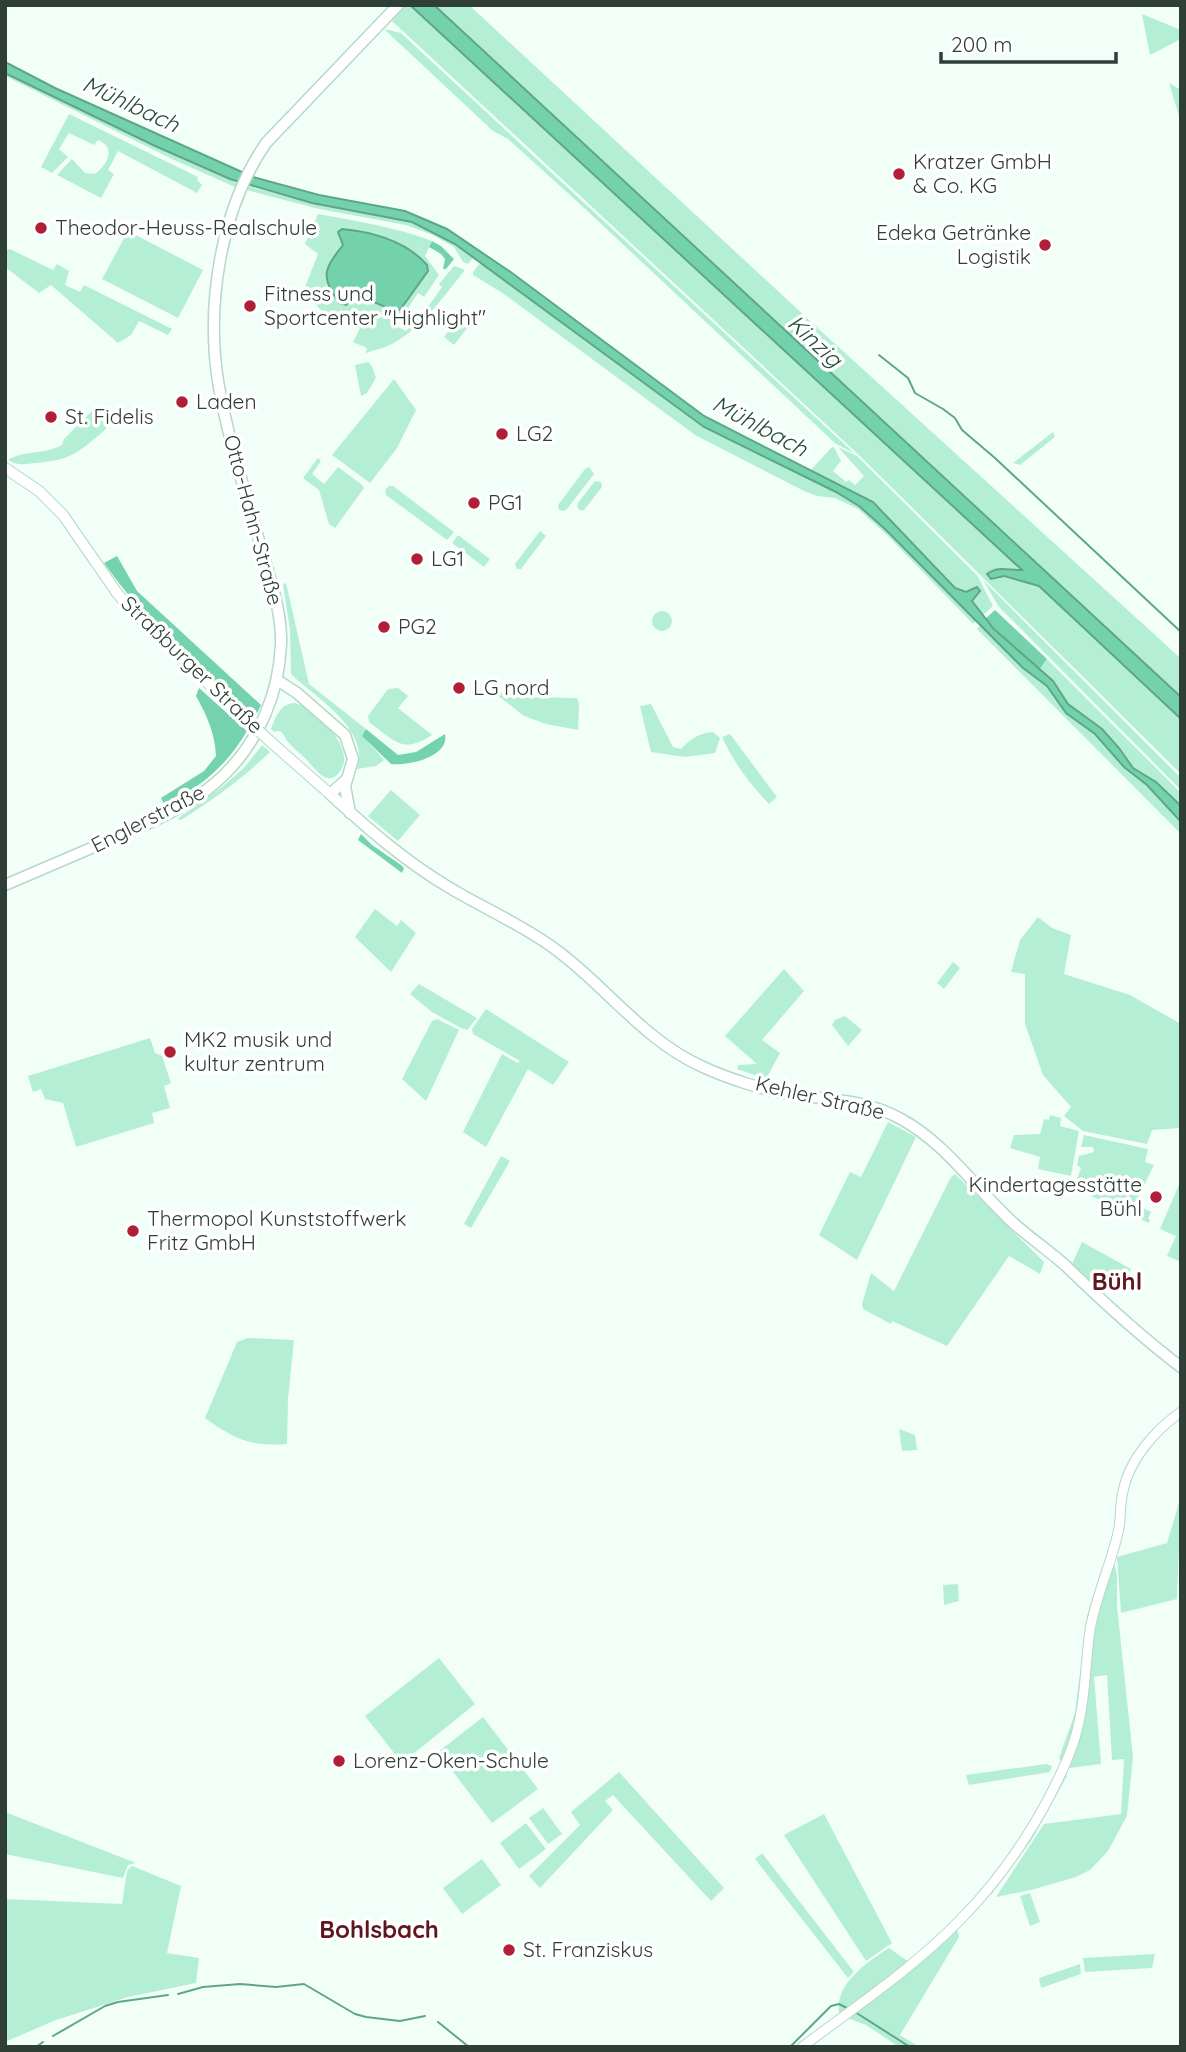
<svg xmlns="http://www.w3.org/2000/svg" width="1186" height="2052" font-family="Quicksand,sans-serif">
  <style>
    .green { fill: #b4efd5 }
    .forest { fill: #74d3ad }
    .water { fill: #73d2ac; stroke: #5fa689; stroke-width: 2 }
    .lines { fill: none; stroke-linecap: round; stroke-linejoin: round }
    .stream { stroke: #5fa689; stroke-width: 2 }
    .tertiary-casing { stroke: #b5d8c8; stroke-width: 11 }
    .secondary-casing { stroke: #b5d8c8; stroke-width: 12 }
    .primary-casing { stroke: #b5d8c8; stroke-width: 13 }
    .tertiary { stroke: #fff; stroke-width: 9 }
    .secondary { stroke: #fff; stroke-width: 10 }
    .primary { stroke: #fff; stroke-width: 10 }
    .secondary-bridge-casing { stroke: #b5d8c8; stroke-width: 12; stroke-linecap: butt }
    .secondary-bridge { stroke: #fff; stroke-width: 10 }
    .poi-dot { fill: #b11e37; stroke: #fff; stroke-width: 2.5 }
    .labels { text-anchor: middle; stroke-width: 7; stroke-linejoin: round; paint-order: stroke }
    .poi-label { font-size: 21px; fill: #303e38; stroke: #fff; text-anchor: start }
    .street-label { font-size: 21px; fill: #303e38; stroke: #fff }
    .water-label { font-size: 23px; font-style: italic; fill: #244e3d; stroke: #fff }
    .quarter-label { font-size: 24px; font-weight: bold; fill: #5d181f; stroke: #fff }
  </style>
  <rect width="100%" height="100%" fill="#f1fff8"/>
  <g class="green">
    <polygon points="406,5 410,5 1023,570 1001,568 997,576 1039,585 1181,719 1181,774 861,457 392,21"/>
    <polygon points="434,5 469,5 821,331 1165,644 1181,659 1181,697"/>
    <polygon points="1142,14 1181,30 1181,39 1150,55"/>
    <polygon points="384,29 401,33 854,453 836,444 582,206 508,139 493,131"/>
    <polygon points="5,73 153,145 237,182 235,187 172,159 5,76"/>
    <polygon points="1169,83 1181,90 1181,123"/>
    <path d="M 69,114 L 198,177 L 197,180 L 202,185 L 197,193 L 118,151 L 108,170 L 114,174 L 101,198 L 57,175 L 72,159 L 85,173 L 95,174 C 107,165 117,148 98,140 L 94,145 L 69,133 L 59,149 L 68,157 L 52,173 L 41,167 Z"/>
    <polygon points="248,186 312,203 412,222 448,239 473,258 468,264 463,262 454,247 433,235 406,225 319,209 246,190"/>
    <path d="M 318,214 C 357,221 395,227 432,241 L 425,256 L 439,275 L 424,297 L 418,293 L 396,326 L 406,331 L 425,311 L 442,287 L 439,284 L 454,266 L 465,270 C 444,296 422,328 392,344 C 384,348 374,350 366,353 L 367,348 L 353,342 L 360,328 L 323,312 L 303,292 L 318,254 L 305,244 Z"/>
    <polygon points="128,231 203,270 178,318 102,279"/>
    <polygon points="10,249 53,270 57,264 69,271 65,285 80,292 84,285 172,329 168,335 139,321 131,335 118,343 51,285 39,293 5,267 5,250"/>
    <polygon points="481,262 704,427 836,492 859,506 886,530 976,621 973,624 888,536 858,509 835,498 817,496 804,491 695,435 504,294 473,275 473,272"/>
    <polygon points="458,319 468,327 454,345 444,337"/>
    <polygon points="368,362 372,366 376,378 367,393 361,396 355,365"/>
    <polygon points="394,379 416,410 397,448 370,483 332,455"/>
    <path d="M 94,409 L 107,423 L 106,429 C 79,452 72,460 36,463 C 26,464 17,466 8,460 C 23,450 44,455 62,445 L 64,439 Z"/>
    <polygon points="1053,432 1055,437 1020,465 1013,463"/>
    <polygon points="832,447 834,447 841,461 833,471 846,482 849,480 855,485 864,476 838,447 857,456 977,575 993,606 982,616 972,601 980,591 977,587 966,592 955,588 873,502 810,471"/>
    <polygon points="318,458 321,461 312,474 324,484 338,467 361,484 364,488 335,528 329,524 319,490 303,478"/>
    <polygon points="589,467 594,474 567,509 564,511 559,510 558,505 585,469"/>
    <polygon points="595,481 601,482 602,487 584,510 581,511 577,507 578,503"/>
    <polygon points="389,486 393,486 454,532 447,540 386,495 385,490"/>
    <polygon points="540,531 546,536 521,569 517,569 515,564"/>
    <polygon points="458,535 490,559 484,567 452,543"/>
    <polygon points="983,580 1181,778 1181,790 999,607"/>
    <path d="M 286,583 L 309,684 L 366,729 L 363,736 L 384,760 L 376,766 L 357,769 C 371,729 314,697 291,674 L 290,630 L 283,584 Z"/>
    <circle cx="662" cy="621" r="10"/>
    <polygon points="980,625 1023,668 1047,686 1066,713 1095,734 1125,767 1146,785 1181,822 1181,834 977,629"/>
    <polygon points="1047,659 1181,793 1181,806 1163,788 1141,772 1133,768 1119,748 1102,729 1068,704 1056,685 1039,670"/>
    <path d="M 398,688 L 408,696 L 398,708 L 432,735 C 402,755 394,740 369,722 L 368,716 L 388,689 Z"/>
    <polygon points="499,691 507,697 511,692 518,697 577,698 579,704 578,730 546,724 524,716 496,694"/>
    <path d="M 295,703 C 314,708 354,746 342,768 C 329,792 315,768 305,758 C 300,753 294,749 289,743 C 285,739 285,735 280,731 L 274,732 L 271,729 C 276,717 279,704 295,703 Z"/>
    <path d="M 651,704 L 673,747 L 681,749 C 690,739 699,733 713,732 L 720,738 L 715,753 L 685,757 L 651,752 L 640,706 Z"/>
    <path d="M 730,734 L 777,797 L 769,804 C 749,783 734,763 722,737 Z"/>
    <path d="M 262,745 L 270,752 C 243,778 213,800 181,820 L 177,819 L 222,787 L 244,768 Z"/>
    <polygon points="391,790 420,815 398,841 368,816"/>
    <polygon points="375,909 397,926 401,920 416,933 391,972 355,937"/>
    <polygon points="1038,917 1052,928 1071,935 1064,974 1130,995 1181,1024 1181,1128 1152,1130 1147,1144 1083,1131 1064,1116 1071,1107 1043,1075 1025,1024 1025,974 1011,972 1020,940"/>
    <polygon points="953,962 960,968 944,989 937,983"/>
    <polygon points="784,969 804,991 762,1040 780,1053 766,1079 737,1069 738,1065 757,1064 725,1036"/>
    <polygon points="419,984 477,1018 467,1030 461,1028 432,1012 410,994"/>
    <polygon points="486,1009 569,1062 553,1085 528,1069 486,1147 463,1132 502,1054 518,1063 520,1061 473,1034 472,1029"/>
    <polygon points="845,1016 862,1030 848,1046 832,1025 835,1020"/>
    <polygon points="437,1019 459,1030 426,1101 402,1079 432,1021"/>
    <polygon points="150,1038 155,1053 162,1056 171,1083 164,1086 170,1108 152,1113 154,1123 76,1147 63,1103 45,1099 41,1089 33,1092 28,1076"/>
    <polygon points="1050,1115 1061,1118 1060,1126 1079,1131 1071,1176 1038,1169 1040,1157 1010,1148 1014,1135 1040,1134 1044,1119 1049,1120"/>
    <polygon points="888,1122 916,1137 857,1260 819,1235 850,1172 861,1177"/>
    <polygon points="1084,1135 1148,1149 1145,1162 1154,1165 1135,1204 1151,1212 1148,1219 1150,1220 1149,1223 1074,1188 1081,1168 1077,1165 1079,1156 1094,1152 1093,1147 1081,1147"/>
    <polygon points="501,1156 510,1161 471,1228 464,1224"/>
    <polygon points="955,1174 1044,1262 1040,1274 1009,1256 947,1346 892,1321 891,1324 863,1309 862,1304 871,1273 894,1291 951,1177"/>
    <polygon points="1181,1180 1181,1262 1167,1256 1176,1236 1160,1229"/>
    <polygon points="1082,1242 1131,1269 1125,1282 1117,1277 1103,1296 1072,1264"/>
    <path d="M 248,1338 L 294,1340 L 288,1399 L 287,1444 C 251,1447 234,1439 205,1418 L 237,1342 Z"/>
    <polygon points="899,1429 915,1435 917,1450 902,1451"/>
    <polygon points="1181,1496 1177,1599 1121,1613 1117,1557 1167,1543"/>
    <polygon points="1114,1563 1117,1575 1117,1606 1133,1757 1127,1816 1108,1851 1090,1870 1076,1877 1031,1890 996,1897 1044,1824 1121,1814 1124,1759 1112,1760 1107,1675 1094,1677 1101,1764 1070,1768 1067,1765 1099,1603"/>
    <polygon points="958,1584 959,1601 944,1605 943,1585"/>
    <polygon points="1093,1604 1077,1720 1063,1760 1061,1761 1059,1758 1075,1713 1087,1618 1090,1605"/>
    <polygon points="439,1658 475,1704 402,1763 365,1716"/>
    <polygon points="483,1717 538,1789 492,1823 438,1752"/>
    <polygon points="1046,1764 1052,1766 1050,1772 969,1785 966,1775"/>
    <polygon points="1066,1771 1067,1776 1031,1841 991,1895 989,1892"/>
    <polygon points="619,1772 724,1888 711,1901 613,1795 605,1801 613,1810 540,1888 529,1876 580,1825 571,1812"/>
    <polygon points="543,1808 562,1834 548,1844 529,1818"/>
    <polygon points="5,1812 136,1863 128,1865 123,1878 5,1854"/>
    <polygon points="824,1814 892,1943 866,1961 784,1835"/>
    <polygon points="526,1823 546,1849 519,1869 500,1843"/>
    <polygon points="762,1853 854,1972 848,1978 755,1859"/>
    <polygon points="482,1859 501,1885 462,1914 443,1888"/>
    <polygon points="132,1866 181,1886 167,1953 199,1958 196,1983 128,1997 56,2020 5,2042 5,1899 122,1904 127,1871"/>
    <polygon points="1030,1893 1040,1922 1030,1926 1020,1896"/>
    <polygon points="957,1929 959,1937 900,2035 919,2047 899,2047 866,2025 850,2019 849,2017"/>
    <path d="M 889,1948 L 909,1962 L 843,2012 L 839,2012 C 834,1985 868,1961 889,1948 Z"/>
    <polygon points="1155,1954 1152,1968 1085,1972 1083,1958"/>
    <polygon points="1080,1964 1081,1974 1041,1988 1039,1978"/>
  </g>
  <g class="forest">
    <polygon points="432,241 441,246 454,259 446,269 443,269 445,259 441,254 429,247"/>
    <path d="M 117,556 L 137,591 L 261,705 L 256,716 C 201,671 146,622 104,563 Z"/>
    <polygon points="995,610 1047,659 1039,670 985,619"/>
    <path d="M 199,688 L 247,731 C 227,765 200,789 164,804 L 161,798 L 204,771 L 216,756 C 215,733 207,716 196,696 Z"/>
    <path d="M 366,729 L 398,755 L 416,752 L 445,734 C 450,757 407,766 391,764 L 362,736 Z"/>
    <polygon points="361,834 372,845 401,865 404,868 402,873 358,840"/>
  </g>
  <g class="water">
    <path d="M 410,5 L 434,5 L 1181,697 L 1181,719 L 1039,586 L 1004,576 L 991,579 L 987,574 C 998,565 1011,571 1022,570 Z"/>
    <polygon points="5,62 55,88 253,177 319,195 405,211 447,229 512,273 704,416 873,502 955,588 966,592 977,587 980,591 972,601 993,628 1053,681 1068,704 1102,729 1119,748 1133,768 1156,782 1181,806 1181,822 1147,785 1124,767 1095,734 1066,713 1047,686 1023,668 886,530 859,506 836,492 704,427 455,244 412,222 312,203 230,179 153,145 5,73"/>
    <path d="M 342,229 C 373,232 406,241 427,265 L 428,271 L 400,310 C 381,309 369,296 354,297 L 346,305 L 339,303 C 320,277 324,269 343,245 L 338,232 Z"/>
  </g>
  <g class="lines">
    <g class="stream">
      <polyline points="879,355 908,378 915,393 943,409 955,418 962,430 995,458 1181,632"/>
      <polyline points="178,1994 203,1987 240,1984 276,1987 304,1984 355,2014 366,2017 400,2021 425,2016"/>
      <polyline points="855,2012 910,2047"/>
      <polyline points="438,2022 469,2047"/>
      <polyline points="53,2036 105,2006 118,2002 168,1995"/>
      <polyline points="36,2047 43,2042"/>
      <polyline points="790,2047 831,2006 839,2004 847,2008"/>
    </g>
    <g class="tertiary-casing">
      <path id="tertiary" d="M 802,2047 C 855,2007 912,1969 959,1921 C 1005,1875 1044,1815 1069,1755 C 1086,1714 1084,1673 1090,1630 C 1096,1595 1112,1563 1119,1528 C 1121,1516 1120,1503 1123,1491 C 1129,1460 1155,1430 1181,1412"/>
    </g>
    <g class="secondary-casing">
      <g id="secondary">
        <polyline points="5,468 39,491 63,515 117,593 135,614 247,720"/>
        <polyline points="272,743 330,794"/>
      </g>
    </g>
    <g class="primary-casing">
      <g id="primary">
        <polyline points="277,680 297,693 345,735 353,759 345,786 350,813"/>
        <path d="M 347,779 L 330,794 C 368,829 406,862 450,888 C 485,909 523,925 555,949 C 606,986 644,1041 703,1067 C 727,1078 763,1090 789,1094 C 828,1100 866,1099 901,1119 C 945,1143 973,1185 1009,1219 C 1027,1236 1048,1250 1066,1266 C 1103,1302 1140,1336 1181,1367"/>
        <path d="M 5,885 C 38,871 70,857 103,843 C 145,825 193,807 226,773 C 260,738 279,693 281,644 C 282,614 271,580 262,551 C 247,497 229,443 219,387 C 205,307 220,210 266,143 L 398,5"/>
      </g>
    </g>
    <use href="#tertiary" class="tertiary"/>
    <use href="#secondary" class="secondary"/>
    <use href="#primary" class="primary"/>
    <g class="secondary-bridge-casing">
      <polyline id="secondary-bridge" points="247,720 272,743"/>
    </g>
    <use href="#secondary-bridge" class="secondary-bridge"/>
  </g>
  <g class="poi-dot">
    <circle cx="899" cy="174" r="7"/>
    <circle cx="41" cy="228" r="7"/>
    <circle cx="1045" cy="245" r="7"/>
    <circle cx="250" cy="306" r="7"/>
    <circle cx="182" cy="402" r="7"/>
    <circle cx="51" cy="417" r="7"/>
    <circle cx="502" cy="434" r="7"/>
    <circle cx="474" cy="503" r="7"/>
    <circle cx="417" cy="559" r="7"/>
    <circle cx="384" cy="627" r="7"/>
    <circle cx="459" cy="688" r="7"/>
    <circle cx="170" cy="1052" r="7"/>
    <circle cx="1156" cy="1197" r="7"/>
    <circle cx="133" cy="1231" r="7"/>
    <circle cx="339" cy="1761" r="7"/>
    <circle cx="509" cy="1950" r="7"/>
  </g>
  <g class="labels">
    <g class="poi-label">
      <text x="913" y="169">Kratzer GmbH<tspan x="913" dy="24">&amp; Co. KG</tspan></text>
      <text x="55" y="235">Theodor-Heuss-Realschule</text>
      <text x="1031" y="240" text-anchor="end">Edeka Getränke<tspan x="1031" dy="24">Logistik</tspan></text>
      <text x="264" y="301">Fitness und<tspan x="264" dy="24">Sportcenter "Highlight"</tspan></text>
      <text x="196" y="409">Laden</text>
      <text x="65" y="424">St. Fidelis</text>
      <text x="516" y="441">LG2</text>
      <text x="488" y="510">PG1</text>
      <text x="431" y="566">LG1</text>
      <text x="398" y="634">PG2</text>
      <text x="473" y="695">LG nord</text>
      <text x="184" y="1047">MK2 musik und<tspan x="184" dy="24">kultur zentrum</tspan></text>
      <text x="1142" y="1192" text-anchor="end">Kindertagesstätte<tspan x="1142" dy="24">Bühl</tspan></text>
      <text x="147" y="1226">Thermopol Kunststoffwerk<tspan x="147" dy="24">Fritz GmbH</tspan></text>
      <text x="353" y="1768">Lorenz-Oken-Schule</text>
      <text x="523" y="1957">St. Franziskus</text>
    </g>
    <g class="street-label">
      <text transform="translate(253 520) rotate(75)" y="7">Otto-Hahn-Straße</text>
      <text transform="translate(192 665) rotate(44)" y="7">Straßburger Straße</text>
      <text transform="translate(148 819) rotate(-27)" y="7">Englerstraße</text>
      <text transform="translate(820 1098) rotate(13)" y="7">Kehler Straße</text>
    </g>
    <g class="water-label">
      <text transform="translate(131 104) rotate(25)" y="8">Mühlbach</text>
      <text transform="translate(815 341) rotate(43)" y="8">Kinzig</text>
      <text transform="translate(760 426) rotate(28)" y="8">Mühlbach</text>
    </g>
    <g class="quarter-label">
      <text x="1117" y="1290">Bühl</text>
      <text x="379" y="1938">Bohlsbach</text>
    </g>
  </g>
  <rect width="1186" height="2052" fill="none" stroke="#303e38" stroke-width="14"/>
  <path d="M941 52v10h175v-10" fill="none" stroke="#303e38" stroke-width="3.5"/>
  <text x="951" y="52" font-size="21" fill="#303e38" stroke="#ffffff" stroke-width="5" paint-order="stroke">200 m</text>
</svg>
